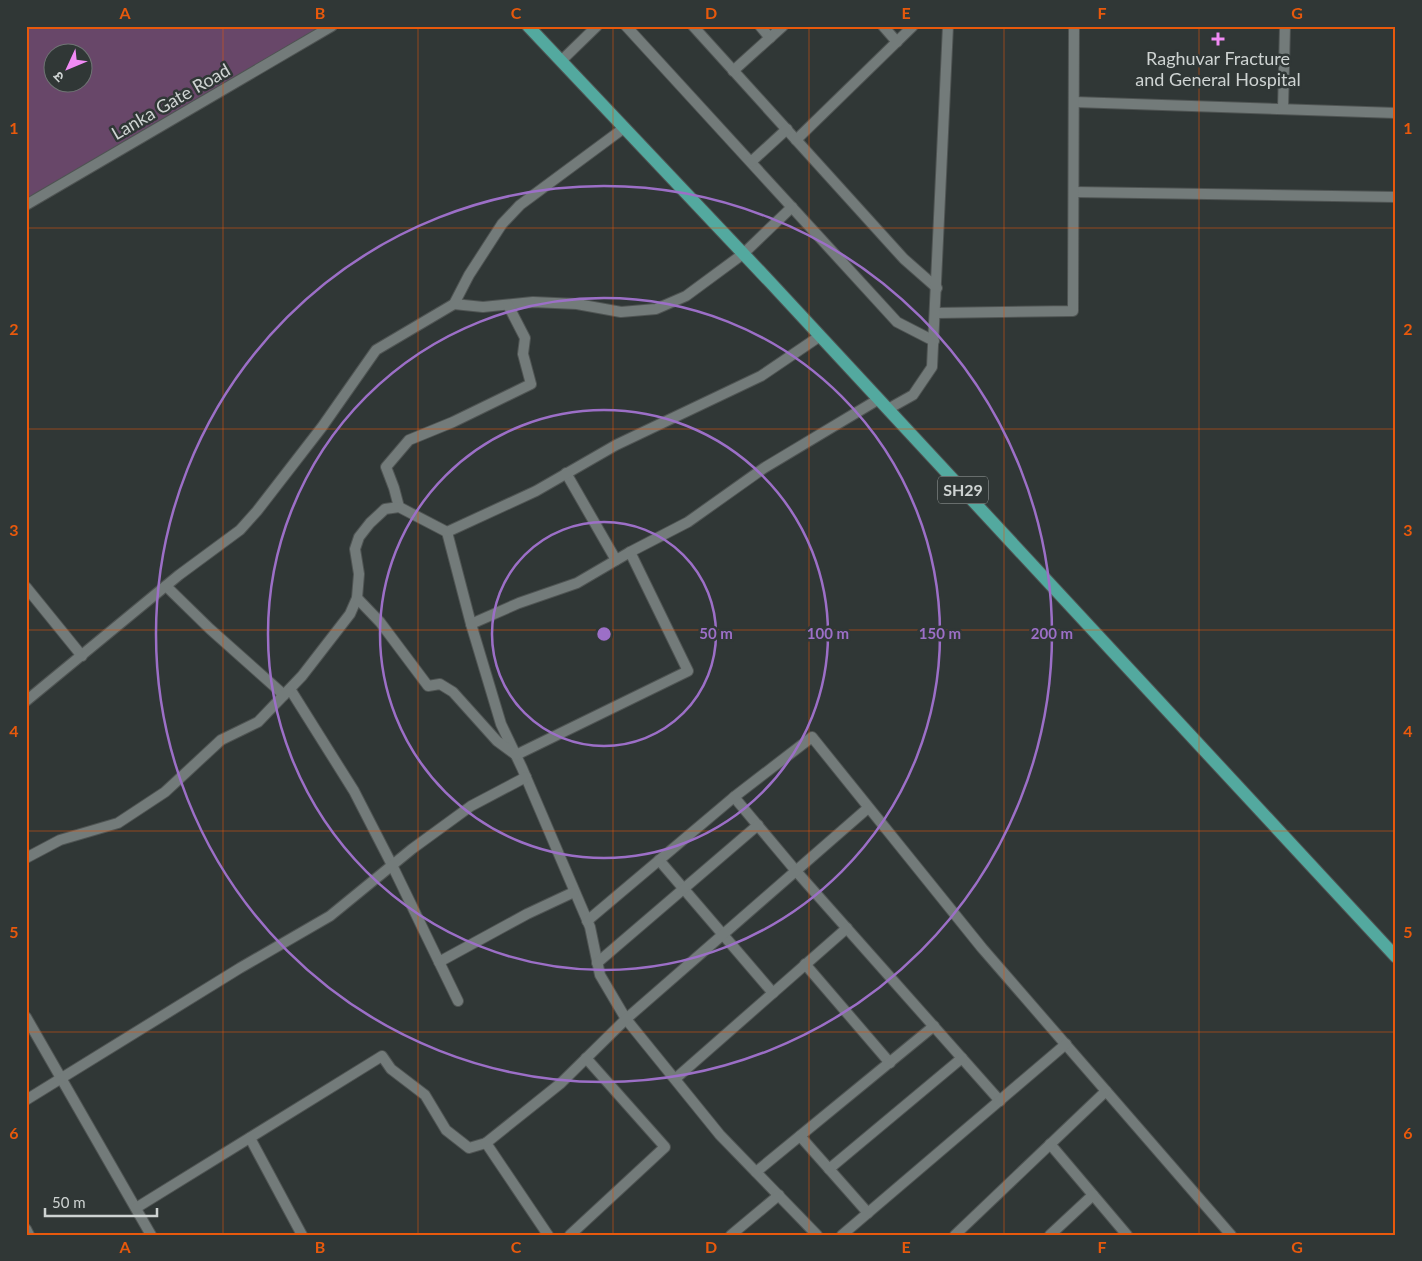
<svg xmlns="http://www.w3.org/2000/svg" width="1422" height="1261" font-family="Lato,'Noto Sans Devanagari',sans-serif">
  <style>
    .green { fill: #684769; fill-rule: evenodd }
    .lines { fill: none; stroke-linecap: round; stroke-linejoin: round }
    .minor-casing { stroke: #4f5453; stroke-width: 12 }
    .tertiary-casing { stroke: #4f5453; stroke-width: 12 }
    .primary-casing { stroke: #4f5453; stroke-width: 14 }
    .minor { stroke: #737b7a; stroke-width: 10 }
    .tertiary { stroke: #737b7a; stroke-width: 10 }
    .primary { stroke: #53a99f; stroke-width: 12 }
    .grid { fill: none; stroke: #e8590c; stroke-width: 1; stroke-opacity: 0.55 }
    .ring { fill: none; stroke: #9c6fc7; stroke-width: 2.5 }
    .poi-dot { fill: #f18bf5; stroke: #303736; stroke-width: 2 }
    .labels { text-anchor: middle; stroke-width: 5; stroke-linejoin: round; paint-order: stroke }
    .shield { fill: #303736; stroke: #9fa4a3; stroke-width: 1 }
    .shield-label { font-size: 16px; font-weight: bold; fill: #ced3d2 }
    .poi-label { font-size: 18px; fill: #ced3d2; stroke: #303736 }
    .street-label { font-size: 18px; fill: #ced3d2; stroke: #303736 }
    .centre { fill: #9c6fc7; stroke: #303736; stroke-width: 2.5 }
    .ring-label { font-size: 15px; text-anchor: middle; font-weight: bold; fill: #9c6fc7; stroke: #303736; stroke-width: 5; stroke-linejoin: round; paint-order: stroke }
    .neatline { fill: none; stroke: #e8590c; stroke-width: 2 }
    .grid-label { font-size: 16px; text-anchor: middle; font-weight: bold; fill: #e8590c }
  </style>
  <rect width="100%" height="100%" fill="#303736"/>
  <path class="green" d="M 26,26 L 326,26 L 26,205 ZM 52,52 L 82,52 L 82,82 L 52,82 Z"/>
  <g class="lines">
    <g class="minor-casing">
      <g id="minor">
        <polyline points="626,26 897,322 934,341"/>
        <polyline points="693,26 904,259 937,288"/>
        <polyline points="760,26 770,38"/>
        <polyline points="883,26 897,42"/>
        <polyline points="561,61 597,26"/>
        <polyline points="733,71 783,26"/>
        <polyline points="1074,102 1396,113"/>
        <polyline points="1283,109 1285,26"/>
        <polyline points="796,140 913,26"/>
        <polyline points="751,162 787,129"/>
        <polyline points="1074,192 1396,197"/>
        <polyline points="454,304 483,307 533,302 577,304 621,312 656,309 686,296 743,254 792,207"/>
        <polyline points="936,313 1073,311 1074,26"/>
        <polyline points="888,409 913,395 932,367 948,26"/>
        <polyline points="566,473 616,560"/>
        <polyline points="399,507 394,488 386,467 409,440 453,422 531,384 523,354 525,338 508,305"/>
        <polyline points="447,532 471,624 501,724 522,768 590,927 600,975 626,1019 720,1135 817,1235"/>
        <polyline points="166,586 210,629 284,695"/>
        <polyline points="26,587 82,656"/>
        <polyline points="357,598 380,622 428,686 440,684 453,692 497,741 516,755 688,671 630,552"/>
        <polyline points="471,624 519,603 577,583 630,552 688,522 764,468 879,399"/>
        <polyline points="290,689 354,791 392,865 458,1001"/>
        <polyline points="26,701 179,575 240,530 257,511 322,427 376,350 454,304 469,275 502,224 520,205 624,128"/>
        <polyline points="734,797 796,871 1000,1101"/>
        <polyline points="26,858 60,840 118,823 165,792 221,740 258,722 302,676 350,614 357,598 359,574 355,549 359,537 370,523 385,509 399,507 447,532 536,491 616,445 761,376 820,336"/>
        <polyline points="659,860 773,993"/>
        <polyline points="587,921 734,797 812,737 982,948 1231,1235"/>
        <polyline points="439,962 527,914 574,892"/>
        <polyline points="597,963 758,825"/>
        <polyline points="805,964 890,1063"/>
        <polyline points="26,1017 151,1235"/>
        <polyline points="675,1079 847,928"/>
        <polyline points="26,1100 240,968 330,916 412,849 471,806 526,777"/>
        <polyline points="800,1136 868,1213"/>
        <polyline points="250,1138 302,1235"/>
        <polyline points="1050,1144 1127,1235"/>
        <polyline points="829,1169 962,1058"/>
        <polyline points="756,1172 934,1026"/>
        <polyline points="136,1208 382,1056 391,1069 425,1095 446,1130 469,1148 486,1143"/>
        <polyline points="26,1229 29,1235"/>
        <polyline points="548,1235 486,1143 561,1083 626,1019 868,808"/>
        <polyline points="570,1235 665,1147 586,1058"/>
        <polyline points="731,1235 779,1195"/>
        <polyline points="842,1235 1066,1044"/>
        <polyline points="955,1235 1106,1091"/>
        <polyline points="1050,1235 1093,1195"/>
      </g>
    </g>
    <g class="tertiary-casing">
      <polyline id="tertiary" points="26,205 332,26"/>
    </g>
    <g class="primary-casing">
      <polyline id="primary" points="528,26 770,282 1396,957"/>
    </g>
    <use href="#minor" class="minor"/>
    <use href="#tertiary" class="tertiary"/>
    <use href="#primary" class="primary"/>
  </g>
  <path class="grid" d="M 223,26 L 223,1235M 418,26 L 418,1235M 613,26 L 613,1235M 809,26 L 809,1235M 1004,26 L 1004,1235M 1199,26 L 1199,1235M 26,228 L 1396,228M 26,429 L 1396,429M 26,630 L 1396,630M 26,831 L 1396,831M 26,1032 L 1396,1032"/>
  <g class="ring">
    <circle cx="604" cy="634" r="112"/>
    <circle cx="604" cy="634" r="224"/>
    <circle cx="604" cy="634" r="336"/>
    <circle cx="604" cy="634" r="448"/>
  </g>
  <path class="poi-dot" d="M1215.5 31.5h5v5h5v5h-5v5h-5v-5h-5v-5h5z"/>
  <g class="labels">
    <rect class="shield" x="938" y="476.5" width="50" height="27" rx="4"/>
    <g class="shield-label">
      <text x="963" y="496">SH29</text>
    </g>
    <g class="poi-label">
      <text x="1218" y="65">Raghuvar Fracture<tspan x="1218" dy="21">and General Hospital</tspan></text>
    </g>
    <g class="street-label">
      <text transform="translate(171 102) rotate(-30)" y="6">Lanka Gate Road</text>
    </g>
  </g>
  <circle cx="604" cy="634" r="8" class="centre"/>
  <g class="ring-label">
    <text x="716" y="639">50 m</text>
    <text x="828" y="639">100 m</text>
    <text x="940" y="639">150 m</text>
    <text x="1052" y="639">200 m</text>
  </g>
  <rect width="1422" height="1261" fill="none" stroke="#303736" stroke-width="55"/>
  <g transform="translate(68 68) rotate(226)"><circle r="24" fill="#303736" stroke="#6f7574"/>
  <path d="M0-4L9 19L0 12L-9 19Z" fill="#f18bf5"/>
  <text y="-8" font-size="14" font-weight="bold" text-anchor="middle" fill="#ced3d2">उ</text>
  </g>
  <path d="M45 1208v8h112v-8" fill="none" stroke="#ced3d2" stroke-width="2.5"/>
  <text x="52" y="1208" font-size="15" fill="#ced3d2" stroke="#303736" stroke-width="4" paint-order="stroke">50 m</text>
  <rect x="28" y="28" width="1366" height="1206" class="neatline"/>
  <g class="grid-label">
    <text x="125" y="19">A</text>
    <text x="320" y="19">B</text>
    <text x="516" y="19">C</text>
    <text x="711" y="19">D</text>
    <text x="906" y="19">E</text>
    <text x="1102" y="19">F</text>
    <text x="1297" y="19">G</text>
    <text x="14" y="134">1</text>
    <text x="1408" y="134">1</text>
    <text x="14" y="335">2</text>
    <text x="1408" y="335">2</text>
    <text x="14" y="536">3</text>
    <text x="1408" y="536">3</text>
    <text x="14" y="737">4</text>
    <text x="1408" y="737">4</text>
    <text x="14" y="938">5</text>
    <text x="1408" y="938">5</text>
    <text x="14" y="1139">6</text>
    <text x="1408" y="1139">6</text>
    <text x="125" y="1253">A</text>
    <text x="320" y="1253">B</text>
    <text x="516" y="1253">C</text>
    <text x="711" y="1253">D</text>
    <text x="906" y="1253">E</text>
    <text x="1102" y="1253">F</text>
    <text x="1297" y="1253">G</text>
  </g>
</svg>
